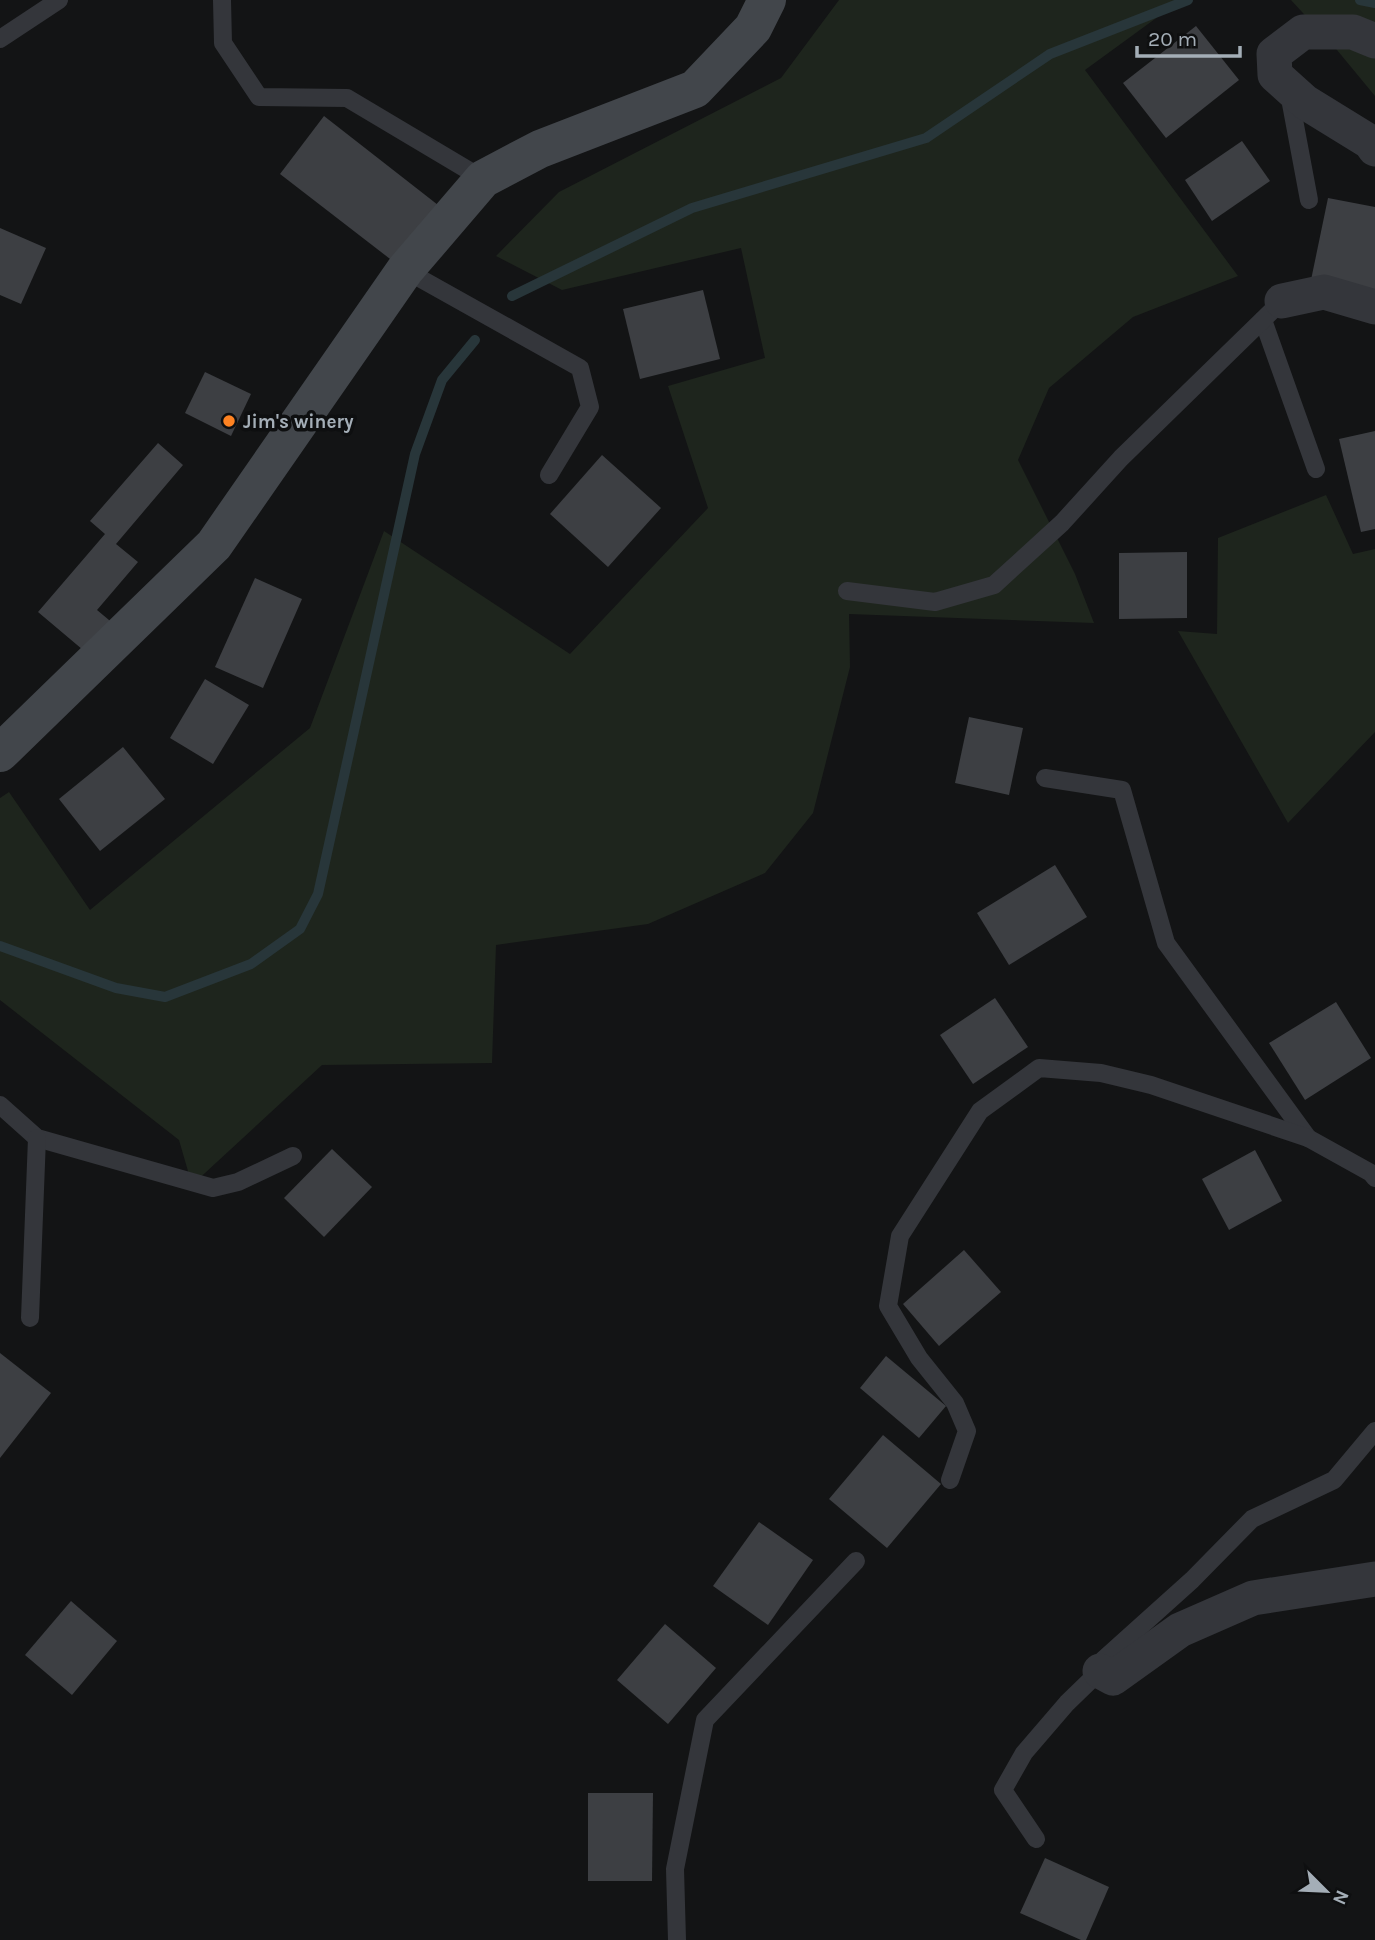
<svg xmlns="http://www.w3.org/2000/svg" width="1375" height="1940" font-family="Karla,sans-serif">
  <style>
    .green { fill: #1e251d }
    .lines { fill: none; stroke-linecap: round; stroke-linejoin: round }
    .stream { stroke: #28363a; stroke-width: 10 }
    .building { fill: #3d3f43 }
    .lane { stroke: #34363b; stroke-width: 18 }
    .street { stroke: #34363b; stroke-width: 35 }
    .secondary { stroke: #42464b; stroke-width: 38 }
    .poi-dot { fill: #ff8322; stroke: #0e0f10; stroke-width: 2.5 }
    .labels { text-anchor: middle; stroke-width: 7; stroke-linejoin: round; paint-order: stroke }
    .poi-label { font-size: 19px; font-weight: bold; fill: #a4aeb7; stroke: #0e0f10; text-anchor: start }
  </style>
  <rect width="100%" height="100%" fill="#131415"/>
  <g class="green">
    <polygon points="839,0 1181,0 1085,70 1238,276 1133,317 1049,388 1018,460 1075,574 1094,623 849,614 850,667 813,813 765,873 648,924 496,945 492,1063 322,1065 192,1185 179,1140 0,1000 0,798 9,792 90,910 310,728 384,531 570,654 708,508 668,386 765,358 741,248 562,290 496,256 559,192 781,78"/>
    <polygon points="1291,0 1375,0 1375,96 1337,50"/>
    <polygon points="1326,495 1353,554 1375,549 1375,732 1288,823 1178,631 1217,634 1218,538"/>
  </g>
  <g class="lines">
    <g class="stream">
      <polyline points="1360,0 1375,3"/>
      <polyline points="512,296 692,208 926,138 1050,54 1188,0"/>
      <polyline points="0,946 116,988 165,997 251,964 300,929 318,894 415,454 442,380 475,340"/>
    </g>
  </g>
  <g class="building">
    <polygon points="1196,26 1239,80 1166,138 1123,83"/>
    <polygon points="324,116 438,205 394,262 280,174"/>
    <polygon points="1242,141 1270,181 1212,221 1185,180"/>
    <polygon points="1328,198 1375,207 1375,293 1311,280"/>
    <polygon points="0,228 46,248 21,304 0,295"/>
    <polygon points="703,290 720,359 640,379 623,309"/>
    <polygon points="205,372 251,394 231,436 185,413"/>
    <polygon points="1375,431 1375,529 1361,532 1339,439"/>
    <polygon points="158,443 183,465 116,544 138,562 97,610 115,625 89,655 38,612 105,534 90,521"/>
    <polygon points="602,455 661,508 608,567 550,514"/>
    <polygon points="1187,552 1187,618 1119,619 1119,553"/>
    <polygon points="255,578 302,599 263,688 215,667"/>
    <polygon points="205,679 249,705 213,764 170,738"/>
    <polygon points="969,717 1023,728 1009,795 955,783"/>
    <polygon points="123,747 165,799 100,851 59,799"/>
    <polygon points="1055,865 1087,917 1009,965 977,913"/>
    <polygon points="995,998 1028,1047 973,1084 940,1035"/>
    <polygon points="1336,1002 1371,1058 1305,1100 1269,1043"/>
    <polygon points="332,1149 372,1187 324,1237 284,1198"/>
    <polygon points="1255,1150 1282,1201 1229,1230 1202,1179"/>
    <polygon points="964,1250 1001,1292 939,1346 903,1304"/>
    <polygon points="0,1353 51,1393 0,1458"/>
    <polygon points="886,1356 946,1406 919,1438 860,1388"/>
    <polygon points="883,1435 941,1484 887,1548 829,1499"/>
    <polygon points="759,1522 813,1560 768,1625 713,1586"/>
    <polygon points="71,1601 117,1641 72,1695 25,1655"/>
    <polygon points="665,1624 716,1668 668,1724 617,1680"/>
    <polygon points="588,1793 653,1793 652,1881 588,1881"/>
    <polygon points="1045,1858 1109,1887 1086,1940 1081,1940 1020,1913"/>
  </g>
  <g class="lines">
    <g class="lane">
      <polyline points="222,0 223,43 259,97 347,98 483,179"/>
      <polyline points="0,39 59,0"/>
      <polyline points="1289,93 1309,200"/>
      <polyline points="405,270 580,368 590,407 549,475"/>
      <polyline points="1263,320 1316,469"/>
      <polyline points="847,591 935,602 994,585 1062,523 1121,458 1282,301"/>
      <polyline points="1045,778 1122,790 1166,943 1308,1138"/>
      <polyline points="0,1105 37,1138 213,1188 238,1182 293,1156"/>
      <polyline points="30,1318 37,1138"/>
      <polyline points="950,1480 967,1431 955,1403 919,1358 888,1306 900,1236 980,1111 1039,1068 1101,1073 1151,1085 1308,1138 1371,1173 1375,1178"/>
      <polyline points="1036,1839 1003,1790 1024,1753 1067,1703 1100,1671 1103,1660 1192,1580 1252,1519 1334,1480 1375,1431"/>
      <polyline points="677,1940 675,1869 705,1720 856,1561"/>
    </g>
    <g class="street">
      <polyline points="1375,41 1353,32 1303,32 1274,54 1275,75 1305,102 1370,142 1375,149"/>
      <polyline points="1282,301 1324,292 1375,307"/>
      <polyline points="1100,1671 1113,1678 1180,1630 1253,1598 1375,1579"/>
    </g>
    <polyline class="secondary" points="0,753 214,545 405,270 483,179 540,149 695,89 753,28 767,0"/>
  </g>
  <circle class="poi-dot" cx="229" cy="421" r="7"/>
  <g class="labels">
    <g class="poi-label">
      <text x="243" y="428">Jim's winery</text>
    </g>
  </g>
  <g transform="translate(1326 1891) rotate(114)" stroke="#0e0f10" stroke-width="5" paint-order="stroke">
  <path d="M0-5L12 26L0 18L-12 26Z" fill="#a4aeb7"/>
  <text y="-10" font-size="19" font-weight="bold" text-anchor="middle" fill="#a4aeb7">N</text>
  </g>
  <path d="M1137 46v10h103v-10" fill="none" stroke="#a4aeb7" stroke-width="3.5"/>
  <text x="1148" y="46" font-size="21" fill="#a4aeb7" stroke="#0e0f10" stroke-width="5" paint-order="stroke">20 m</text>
</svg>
